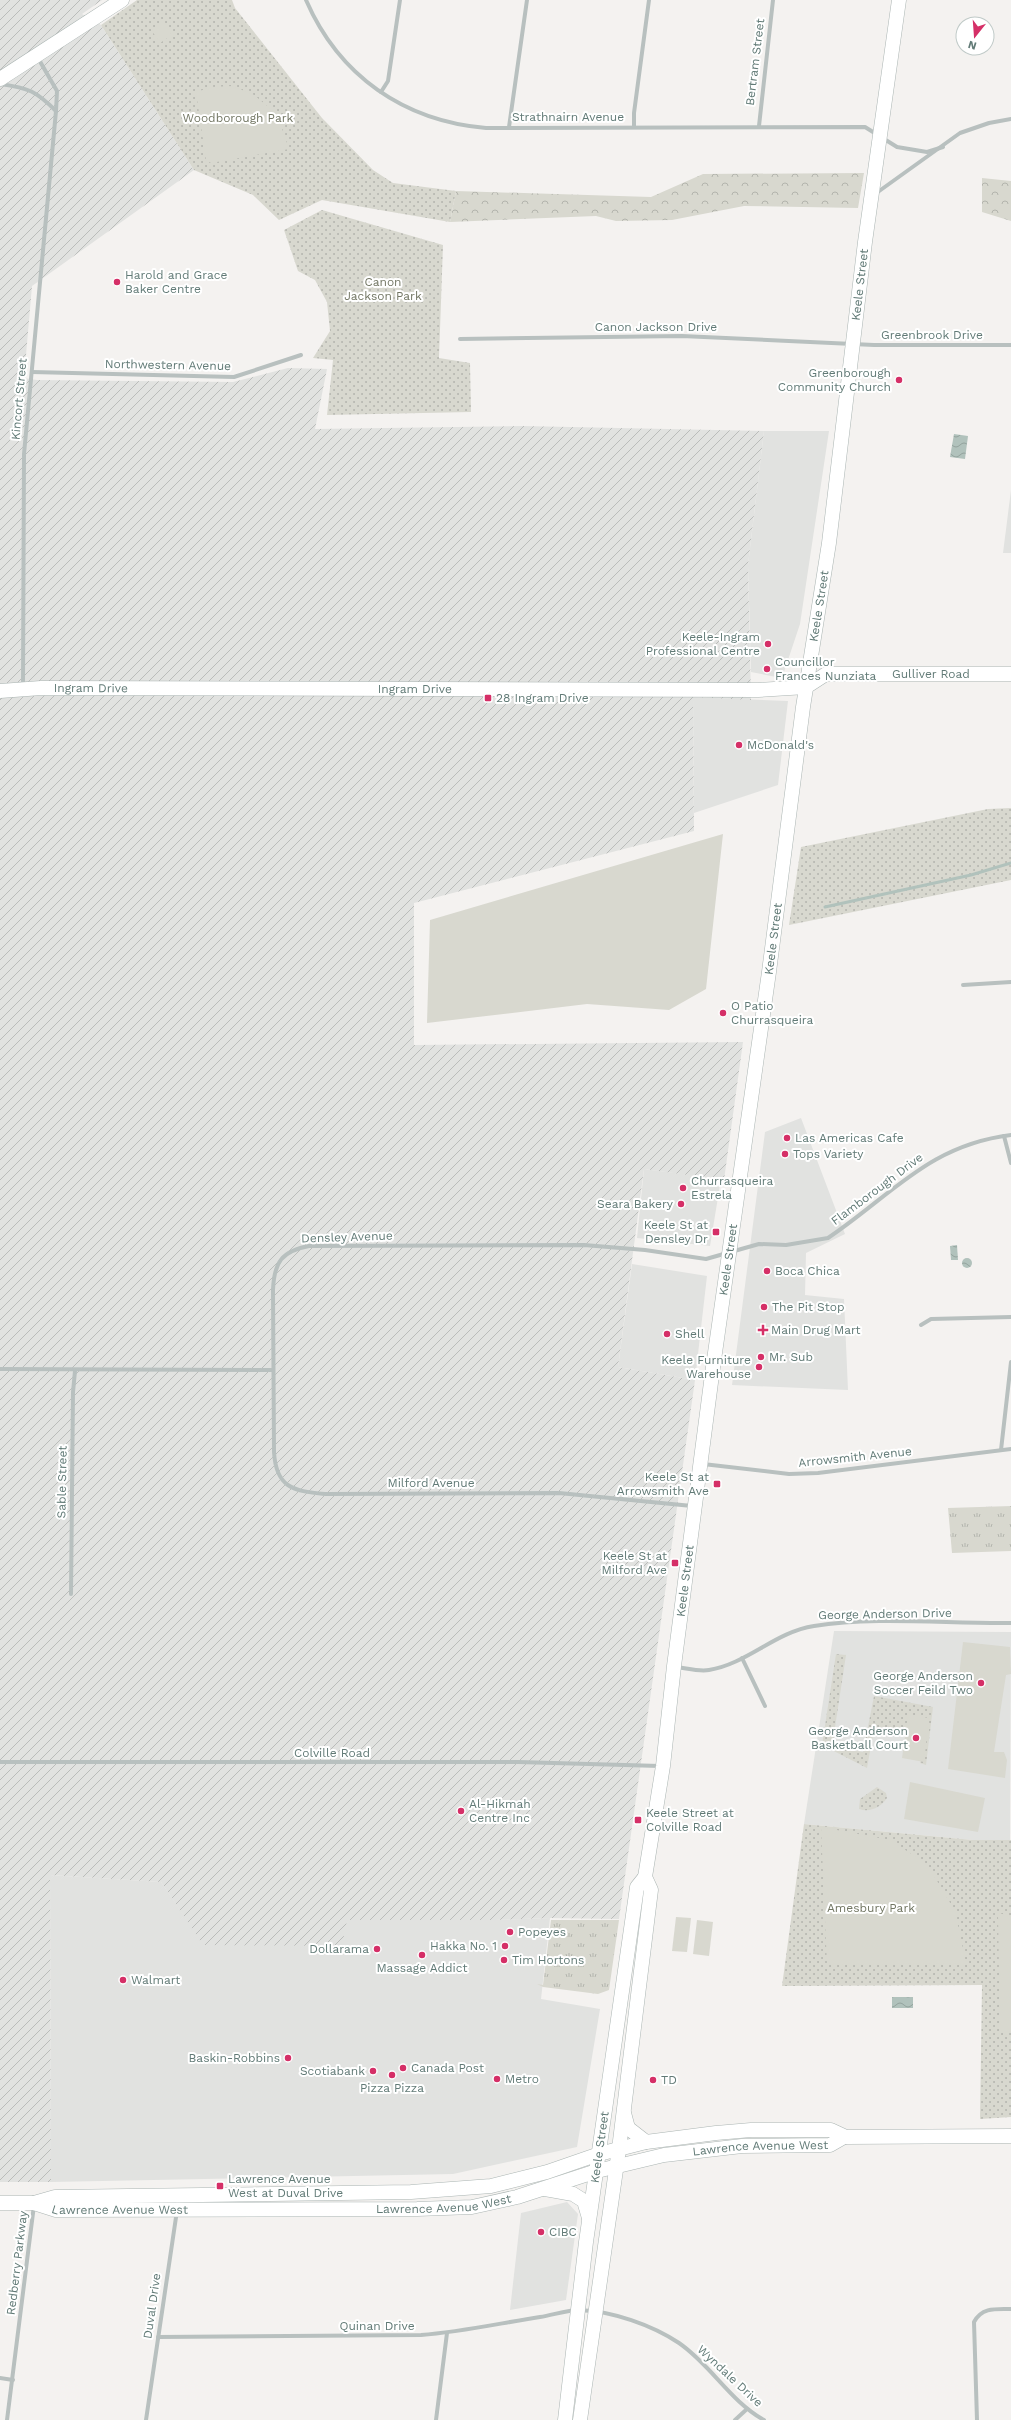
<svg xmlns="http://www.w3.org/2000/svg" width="1011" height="2420" font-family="'Work Sans',sans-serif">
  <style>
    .built { fill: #e1e2e0 }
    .industrial { fill: url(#industrial-furrows) }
    .grass { fill: url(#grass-tufts) }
    .forest { fill: url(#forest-crowns) }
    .park { fill: url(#park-dots) }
    .pitch { fill: #d8d8cf }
    .water { fill: url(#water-waves) }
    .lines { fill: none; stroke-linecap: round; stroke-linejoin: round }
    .stream { stroke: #b1c2bc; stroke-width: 3 }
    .secondary-casing { stroke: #abb5b3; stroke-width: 15 }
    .street { stroke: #b8c0bf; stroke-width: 4 }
    .secondary { stroke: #fff; stroke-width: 14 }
    .poi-dot { fill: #d52f67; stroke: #fff; stroke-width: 1.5 }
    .labels { text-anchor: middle; stroke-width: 4; stroke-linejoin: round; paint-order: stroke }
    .street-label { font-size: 12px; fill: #617a76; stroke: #fff }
    .park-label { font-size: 12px; fill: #727663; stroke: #fff }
    .poi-label { font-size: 12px; fill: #617a76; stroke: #fff; text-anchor: start }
  </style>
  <defs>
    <pattern id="industrial-furrows" width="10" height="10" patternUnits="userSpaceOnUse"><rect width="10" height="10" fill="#e1e2e0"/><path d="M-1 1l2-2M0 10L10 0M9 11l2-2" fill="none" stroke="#babcba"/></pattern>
    <pattern id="grass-tufts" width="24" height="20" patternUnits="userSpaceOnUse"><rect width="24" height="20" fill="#d8d8cf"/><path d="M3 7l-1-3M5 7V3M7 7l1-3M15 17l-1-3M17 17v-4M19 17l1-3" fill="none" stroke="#b3b4ad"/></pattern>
    <pattern id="forest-crowns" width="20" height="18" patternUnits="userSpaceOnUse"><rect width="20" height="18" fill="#d8d8cf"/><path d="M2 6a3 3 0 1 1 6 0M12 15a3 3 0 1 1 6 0" fill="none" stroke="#b3b4ad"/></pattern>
    <pattern id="park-dots" width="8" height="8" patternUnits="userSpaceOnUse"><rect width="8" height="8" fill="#d8d8cf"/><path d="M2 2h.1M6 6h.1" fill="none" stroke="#b3b4ad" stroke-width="1.8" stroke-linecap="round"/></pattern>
    <pattern id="water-waves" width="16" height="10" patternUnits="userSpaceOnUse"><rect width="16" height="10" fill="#b1c2bc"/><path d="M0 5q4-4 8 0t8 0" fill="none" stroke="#93a39d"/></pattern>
  </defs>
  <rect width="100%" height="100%" fill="#f4f2f0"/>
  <g class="built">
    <polygon points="764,431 829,431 800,624 782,678 751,672 748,565"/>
    <polygon points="1011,490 1011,553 1003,553"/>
    <polygon points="693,697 788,701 778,785 694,813"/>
    <polygon points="801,1118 845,1234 806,1253 805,1295 844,1299 848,1390 732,1385 765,1132"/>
    <polygon points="644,1169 721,1179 710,1246 637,1238"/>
    <polygon points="632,1264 707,1276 695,1380 618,1367"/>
    <polygon points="834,1631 1011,1632 1010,1840 973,1840 804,1824"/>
    <polygon points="50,1875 161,1882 204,1945 346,1920 495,1920 550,1918 541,1999 600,2009 577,2147 453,2174 51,2182"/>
    <polygon points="567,2202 578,2214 566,2300 510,2310 521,2213"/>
  </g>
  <polygon class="industrial" points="0,0 102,0 82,14 101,25 194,170 32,286 24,378 37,380 233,382 288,368 327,369 315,429 522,426 764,431 748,565 751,700 693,697 694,831 414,903 414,1045 743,1042 724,1180 644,1169 618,1367 695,1380 619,1919 550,1918 495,1920 347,1920 342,1946 203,1945 161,1882 50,1875 51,2182 0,2182"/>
  <g class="grass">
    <polygon points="1011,1506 1011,1551 952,1553 948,1508"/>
    <polygon points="551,1920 619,1920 609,1990 598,1994 543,1987 537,1984 543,1985"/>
  </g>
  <g class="forest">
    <polygon points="864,173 858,208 744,206 672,220 616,221 596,216 450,222 456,191 651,197 703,174"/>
    <polygon points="982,178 1011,181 1011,221 982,212"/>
  </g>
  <g class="park">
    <polygon points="137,0 232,0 235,8 322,118 373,170 393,183 456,191 450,222 322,200 279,220 253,195 194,170 101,25"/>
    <polygon points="322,210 443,245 439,358 470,363 471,412 327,415 333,360 313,358 330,331 327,302 315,280 298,271 284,230"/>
    <polygon points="1011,808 1011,880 789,925 801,847 988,809"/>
    <polygon points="836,1654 846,1655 832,1747 863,1752 874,1696 933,1707 926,1765 920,1763 925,1736 874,1729 867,1768 822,1745"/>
    <path d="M 877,1787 L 886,1793 L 887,1798 C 881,1807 870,1813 859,1809 L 860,1799 Z"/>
    <polygon points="804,1824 973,1840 1011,1840 1011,2117 980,2119 982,1985 782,1986"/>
  </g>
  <g class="pitch">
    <polygon points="164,23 172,35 160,43 152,31"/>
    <polygon points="233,86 254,95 277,114 289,149 211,163 206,160 196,92 212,87"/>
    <polygon points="723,834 706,989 669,1010 587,1004 427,1023 430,920"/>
    <polygon points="963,1642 1010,1647 1011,1674 1006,1675 994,1752 1004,1752 1007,1760 1005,1778 948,1769"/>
    <polygon points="908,1715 929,1718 924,1762 902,1758"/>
    <polygon points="910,1782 985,1798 978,1832 904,1819"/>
    <polygon points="821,1827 890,1840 927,1864 955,1911 966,1963 827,1965"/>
    <polygon points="998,1913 1011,1916 1011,2032 1000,2032"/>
    <polygon points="676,1917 691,1918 687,1952 672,1951"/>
    <polygon points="697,1920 713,1922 709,1956 693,1954"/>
  </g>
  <g class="water">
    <polygon points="954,434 968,436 965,459 950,457"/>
    <polygon points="957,1245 958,1260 951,1260 950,1246"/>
    <circle cx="967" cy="1263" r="5"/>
    <rect x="892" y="1997" width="21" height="11"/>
  </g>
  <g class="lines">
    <polyline class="stream" points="825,907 971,875 1011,863"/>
    <g class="secondary-casing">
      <g id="secondary">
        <polyline points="0,79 122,0"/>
        <path id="s1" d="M 0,691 L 41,688 L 758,690 L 806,687 L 826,674 L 1011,674"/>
        <polyline points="624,2113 628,2128 646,2142"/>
        <polyline points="545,2189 573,2194 584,2201 589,2218"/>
        <path id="s2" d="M 0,2203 L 34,2203 L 56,2210 L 417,2209 L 472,2207 L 517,2197 L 597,2171 L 664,2155 L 742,2146 L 830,2145 L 844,2137"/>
        <polyline points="34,2203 55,2197 411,2192 491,2186 547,2172 599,2154 646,2142 716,2133 751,2130 831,2130 846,2137 1011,2136"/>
        <path id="s3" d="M 565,2420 L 586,2242 L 637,1887 L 645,1877"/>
        <path id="s4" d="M 580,2420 L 619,2149 L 651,1890 L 645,1877 L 663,1766 L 674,1666 L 713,1367 L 769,972 L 803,707 L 829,543 L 865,242 L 899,0"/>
      </g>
    </g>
    <g class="street">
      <path d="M 306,0 C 339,76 404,121 486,128 L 865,127 L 897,147 L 927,152 L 943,147"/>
      <path d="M 0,84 C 29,88 36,91 56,111"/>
      <polyline points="381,92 388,81 400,0"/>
      <polyline points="759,126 773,0"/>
      <polyline points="509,127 527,0"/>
      <polyline points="634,127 634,113 649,0"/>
      <polyline points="875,194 960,133 989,123 1011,119"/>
      <polyline points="460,339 682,336 874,345 1011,345"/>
      <polyline points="32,372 234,377 301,355"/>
      <polyline points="23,687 24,454 56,111 57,91 38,58"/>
      <polyline points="963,985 1011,982"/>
      <polyline points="1004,1136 1011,1163"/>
      <polyline points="921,1325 931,1319 1011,1317"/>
      <polyline points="0,1369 272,1370"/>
      <polyline points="1001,1450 1011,1362"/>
      <polyline points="703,1464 789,1474 818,1473 1011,1449"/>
      <path d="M 692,1506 L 559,1493 L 325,1494 C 292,1491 276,1487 274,1452 L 273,1290 C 274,1262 282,1251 309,1246 L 584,1245 L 645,1250 L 706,1259 L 759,1244 L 786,1245 L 828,1238 C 892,1195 929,1145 1011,1135"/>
      <polyline points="71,1594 73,1392 75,1371"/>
      <polyline points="742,1658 765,1706"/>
      <path d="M 676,1667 C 686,1668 699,1672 709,1670 C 747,1664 775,1632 814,1626 C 876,1616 948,1624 1011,1623"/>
      <polyline points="0,1762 518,1762 660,1766"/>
      <path d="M 158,2337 L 421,2335 C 461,2332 501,2323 540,2317 C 553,2315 567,2310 579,2310 C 612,2311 652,2325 679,2343 C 711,2365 730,2401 764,2420"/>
      <polyline points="0,2378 13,2380"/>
      <polyline points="7,2420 34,2205"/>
      <polyline points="146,2420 179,2197"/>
      <polyline points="436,2420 447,2333"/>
      <polyline points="735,2420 747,2409"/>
      <path d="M 977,2420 L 974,2322 C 982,2307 996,2309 1011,2309"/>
    </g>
    <use href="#secondary" class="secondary"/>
  </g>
  <g class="poi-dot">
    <circle cx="117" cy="282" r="4"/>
    <circle cx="899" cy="380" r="4"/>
    <circle cx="768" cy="644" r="4"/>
    <circle cx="767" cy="669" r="4"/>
    <rect x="484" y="694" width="8" height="8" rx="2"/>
    <circle cx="739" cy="745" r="4"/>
    <circle cx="723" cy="1013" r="4"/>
    <circle cx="787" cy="1138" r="4"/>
    <circle cx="785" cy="1154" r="4"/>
    <circle cx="683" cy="1188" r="4"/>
    <circle cx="681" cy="1204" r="4"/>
    <rect x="712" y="1228" width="8" height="8" rx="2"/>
    <circle cx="767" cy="1271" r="4"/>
    <circle cx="764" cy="1307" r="4"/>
    <path d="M761 1324h4v4h4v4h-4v4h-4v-4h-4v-4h4z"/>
    <circle cx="667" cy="1334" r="4"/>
    <circle cx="761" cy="1357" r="4"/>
    <circle cx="759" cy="1367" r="4"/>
    <rect x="713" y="1480" width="8" height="8" rx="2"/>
    <rect x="671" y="1559" width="8" height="8" rx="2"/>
    <circle cx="981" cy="1683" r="4"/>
    <circle cx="916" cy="1738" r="4"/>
    <circle cx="461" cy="1811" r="4"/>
    <rect x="634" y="1816" width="8" height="8" rx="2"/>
    <circle cx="510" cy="1932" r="4"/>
    <circle cx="505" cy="1946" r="4"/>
    <circle cx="377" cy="1949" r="4"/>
    <circle cx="422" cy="1955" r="4"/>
    <circle cx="504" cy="1960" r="4"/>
    <circle cx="123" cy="1980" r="4"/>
    <circle cx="288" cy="2058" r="4"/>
    <circle cx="403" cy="2068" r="4"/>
    <circle cx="373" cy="2071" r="4"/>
    <circle cx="392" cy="2075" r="4"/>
    <circle cx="497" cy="2079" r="4"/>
    <circle cx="653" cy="2080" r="4"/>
    <rect x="216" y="2182" width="8" height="8" rx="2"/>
    <circle cx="541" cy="2232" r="4"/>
  </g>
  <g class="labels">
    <g class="street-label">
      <text transform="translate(755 62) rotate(-83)" y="4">Bertram Street</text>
      <text x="568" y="121">Strathnairn Avenue</text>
      <text dy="4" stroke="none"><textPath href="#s4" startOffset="2156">Keele Street</textPath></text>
      <text x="656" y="331">Canon Jackson Drive</text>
      <text x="932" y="339">Greenbrook Drive</text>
      <text transform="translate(168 365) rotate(1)" y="4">Northwestern Avenue</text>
      <text transform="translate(19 399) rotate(-85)" y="4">Kincort Street</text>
      <text dy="4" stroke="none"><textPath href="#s4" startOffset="1832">Keele Street</textPath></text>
      <text dy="4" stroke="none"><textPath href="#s1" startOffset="935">Gulliver Road</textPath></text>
      <text dy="4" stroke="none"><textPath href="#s1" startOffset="91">Ingram Drive</textPath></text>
      <text dy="4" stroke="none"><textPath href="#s1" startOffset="415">Ingram Drive</textPath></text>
      <text dy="4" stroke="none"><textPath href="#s4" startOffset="1496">Keele Street</textPath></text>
      <text transform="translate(877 1189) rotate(-37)" y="4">Flamborough Drive</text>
      <text transform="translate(347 1237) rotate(-2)" y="4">Densley Avenue</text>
      <text dy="4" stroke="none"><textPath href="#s4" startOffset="1172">Keele Street</textPath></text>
      <text transform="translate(855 1457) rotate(-6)" y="4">Arrowsmith Avenue</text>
      <text transform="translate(62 1482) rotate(-89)" y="4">Sable Street</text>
      <text x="431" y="1487">Milford Avenue</text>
      <text dy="4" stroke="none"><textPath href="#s4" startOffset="848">Keele Street</textPath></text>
      <text transform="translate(885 1614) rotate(-1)" y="4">George Anderson Drive</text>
      <text x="332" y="1757">Colville Road</text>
      <text dy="4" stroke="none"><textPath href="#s3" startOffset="275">Keele Street</textPath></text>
      <text dy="4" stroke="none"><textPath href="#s2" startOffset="769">Lawrence Avenue West</textPath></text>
      <text dy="4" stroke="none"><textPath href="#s2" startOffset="445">Lawrence Avenue West</textPath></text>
      <text dy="4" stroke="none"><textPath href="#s2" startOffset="121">Lawrence Avenue West</textPath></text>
      <text transform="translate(17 2263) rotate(-83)" y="4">Redberry Parkway</text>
      <text transform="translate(152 2306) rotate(-82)" y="4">Duval Drive</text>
      <text x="377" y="2330">Quinan Drive</text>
      <text transform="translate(730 2376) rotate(43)" y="4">Wyndale Drive</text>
    </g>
    <g class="park-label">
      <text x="238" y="122">Woodborough Park</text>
      <text x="383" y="286">Canon<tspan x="383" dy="14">Jackson Park</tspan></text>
      <text x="871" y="1912">Amesbury Park</text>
    </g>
    <g class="poi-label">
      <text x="125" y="279">Harold and Grace<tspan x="125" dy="14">Baker Centre</tspan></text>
      <text x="891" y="377" text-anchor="end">Greenborough<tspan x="891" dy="14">Community Church</tspan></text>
      <text x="760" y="641" text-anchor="end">Keele-Ingram<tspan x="760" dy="14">Professional Centre</tspan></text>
      <text x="775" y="666">Councillor<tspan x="775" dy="14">Frances Nunziata</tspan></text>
      <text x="496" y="702">28 Ingram Drive</text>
      <text x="747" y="749">McDonald's</text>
      <text x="731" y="1010">O Patio<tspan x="731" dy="14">Churrasqueira</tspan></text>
      <text x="795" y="1142">Las Americas Cafe</text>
      <text x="793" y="1158">Tops Variety</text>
      <text x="691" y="1185">Churrasqueira<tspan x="691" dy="14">Estrela</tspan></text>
      <text x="673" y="1208" text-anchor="end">Seara Bakery</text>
      <text x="708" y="1229" text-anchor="end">Keele St at<tspan x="708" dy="14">Densley Dr</tspan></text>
      <text x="775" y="1275">Boca Chica</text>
      <text x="772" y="1311">The Pit Stop</text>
      <text x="771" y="1334">Main Drug Mart</text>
      <text x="675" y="1338">Shell</text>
      <text x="769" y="1361">Mr. Sub</text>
      <text x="751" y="1364" text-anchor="end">Keele Furniture<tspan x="751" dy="14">Warehouse</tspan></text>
      <text x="709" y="1481" text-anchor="end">Keele St at<tspan x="709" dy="14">Arrowsmith Ave</tspan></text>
      <text x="667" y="1560" text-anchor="end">Keele St at<tspan x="667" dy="14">Milford Ave</tspan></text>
      <text x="973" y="1680" text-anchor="end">George Anderson<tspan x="973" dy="14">Soccer Feild Two</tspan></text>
      <text x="908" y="1735" text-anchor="end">George Anderson<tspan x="908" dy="14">Basketball Court</tspan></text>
      <text x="469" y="1808">Al-Hikmah<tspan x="469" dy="14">Centre Inc</tspan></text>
      <text x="646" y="1817">Keele Street at<tspan x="646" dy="14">Colville Road</tspan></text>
      <text x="518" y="1936">Popeyes</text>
      <text x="497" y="1950" text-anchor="end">Hakka No. 1</text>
      <text x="369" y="1953" text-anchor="end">Dollarama</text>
      <text x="512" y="1964">Tim Hortons</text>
      <text x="422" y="1972" text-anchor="middle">Massage Addict</text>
      <text x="131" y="1984">Walmart</text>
      <text x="280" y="2062" text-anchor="end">Baskin-Robbins</text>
      <text x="411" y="2072">Canada Post</text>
      <text x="365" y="2075" text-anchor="end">Scotiabank</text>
      <text x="505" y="2083">Metro</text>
      <text x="661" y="2084">TD</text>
      <text x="392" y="2092" text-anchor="middle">Pizza Pizza</text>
      <text x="228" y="2183">Lawrence Avenue<tspan x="228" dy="14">West at Duval Drive</tspan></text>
      <text x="549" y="2236">CIBC</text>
    </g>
  </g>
  <g transform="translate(975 36) rotate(197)"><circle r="19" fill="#ffffff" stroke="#c0cac8"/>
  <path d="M0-3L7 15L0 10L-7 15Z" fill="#d52f67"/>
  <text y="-6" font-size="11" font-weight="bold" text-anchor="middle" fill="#617a76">N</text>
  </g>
</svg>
